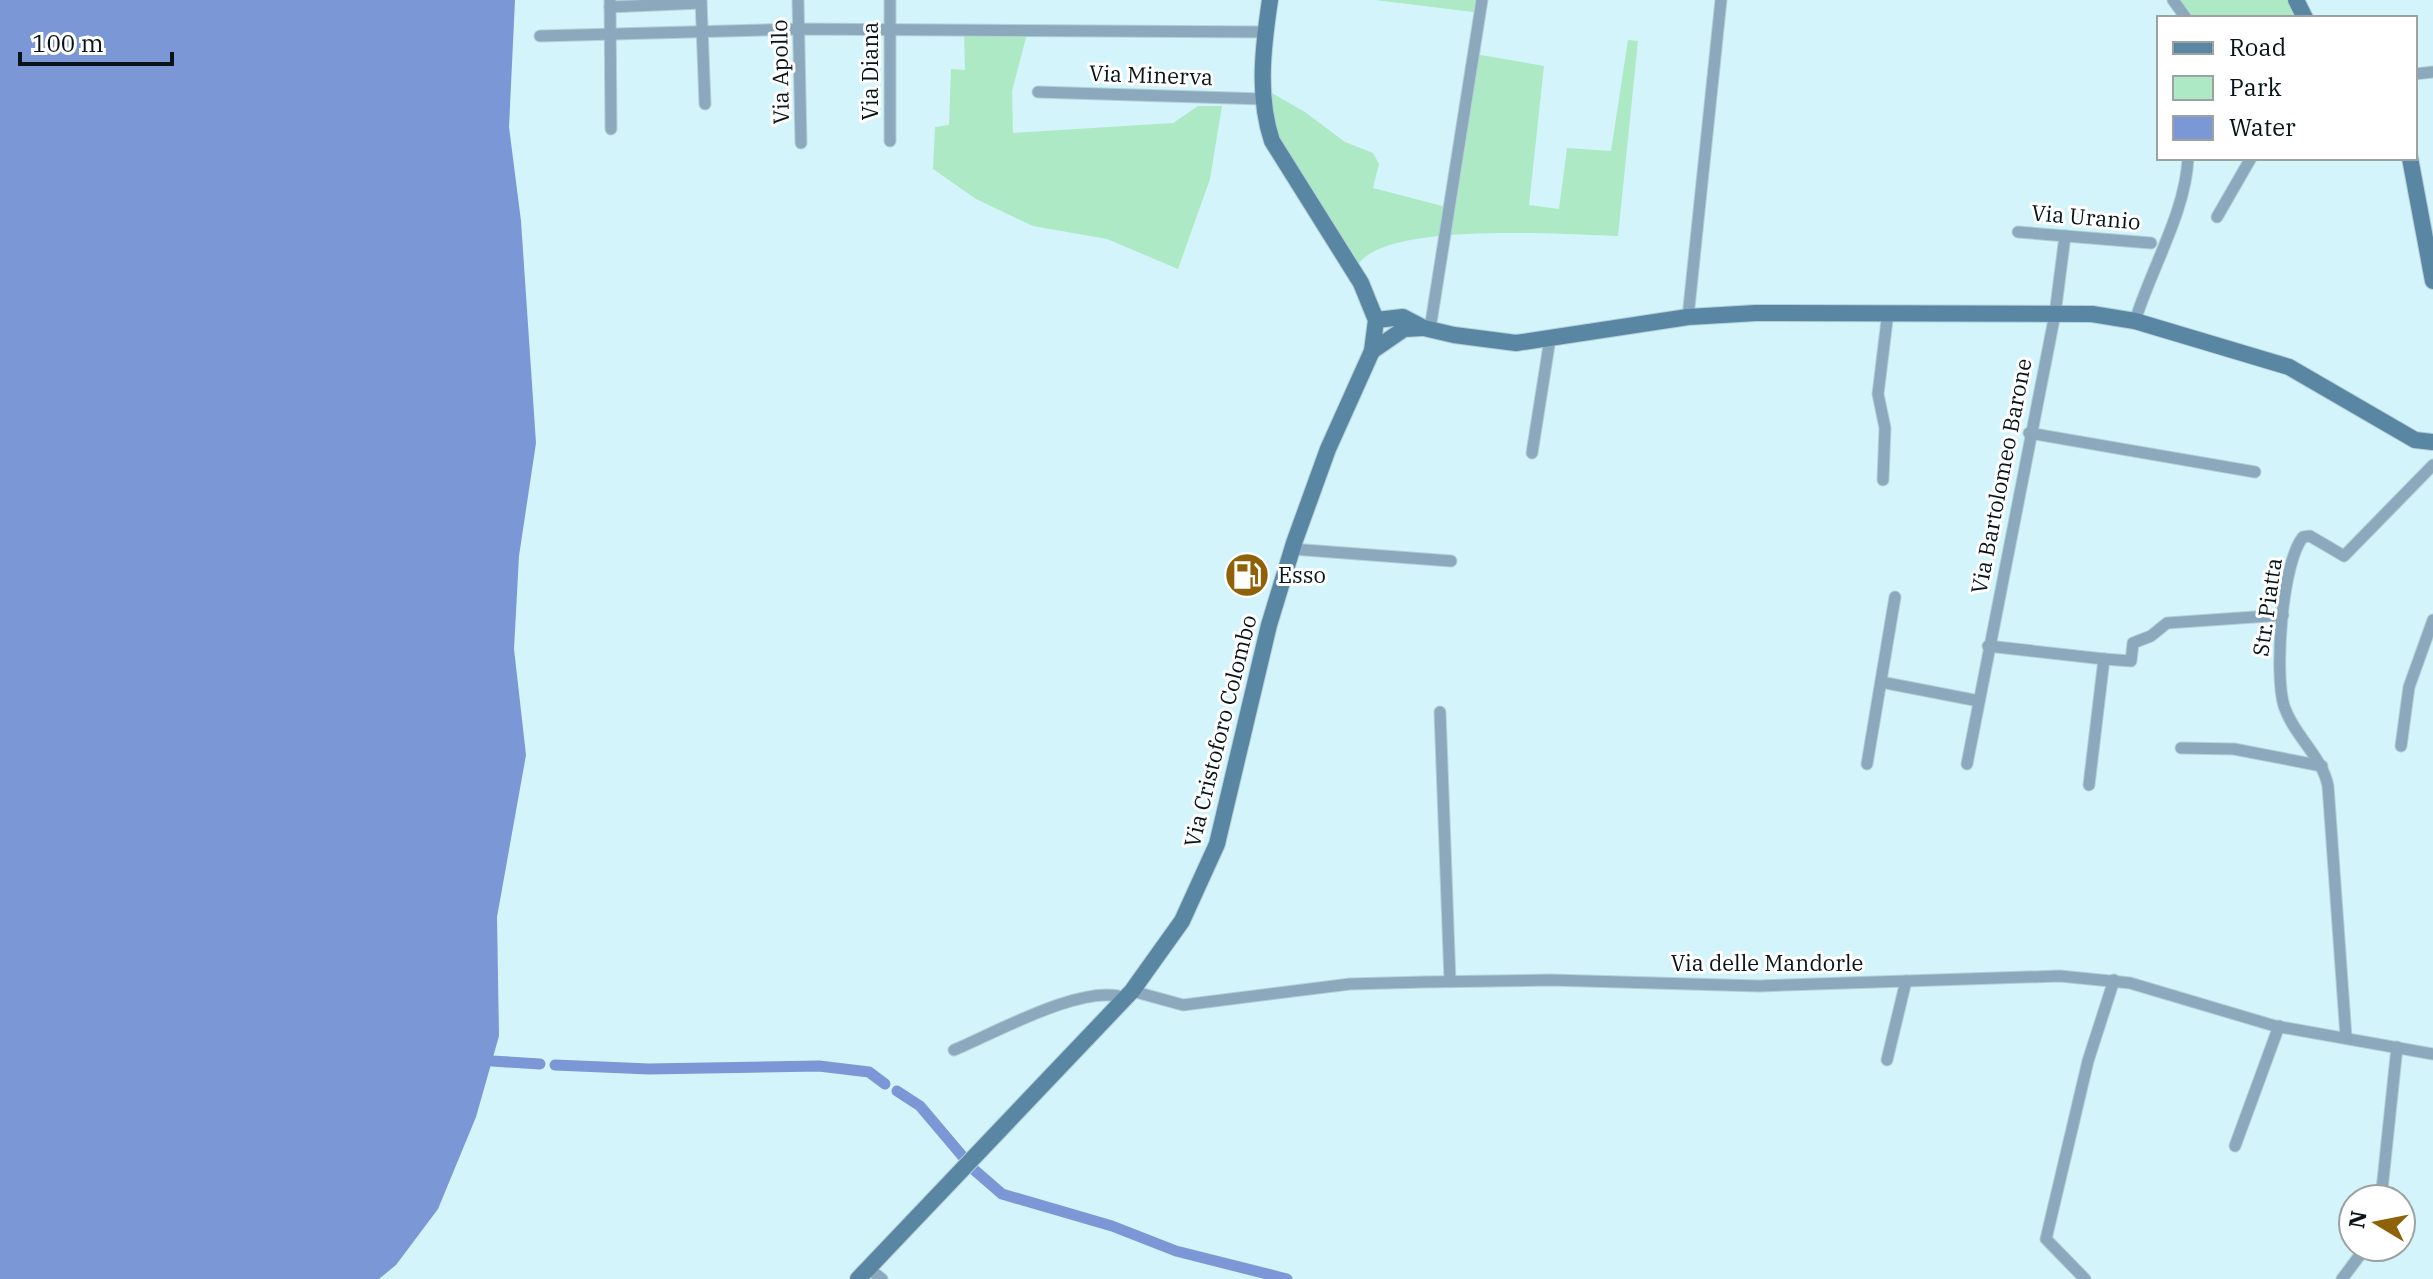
<svg xmlns="http://www.w3.org/2000/svg" width="2433" height="1279" font-family="'IBM Plex Serif',serif">
  <style>
    .green { fill: #aee9c5 }
    .water { fill: #7b97d5 }
    .lines { fill: none; stroke-linecap: round; stroke-linejoin: round }
    .canal { stroke: #7b97d5; stroke-width: 11 }
    .street-casing { stroke: #b3d0d7; stroke-width: 13 }
    .secondary-casing { stroke: #b3d0d7; stroke-width: 18 }
    .street { stroke: #8ba8bc; stroke-width: 11 }
    .secondary { stroke: #5986a3; stroke-width: 16 }
    .labels { text-anchor: middle; stroke-width: 6; stroke-linejoin: round; paint-order: stroke }
    .street-label { font-size: 22px; fill: #081417; stroke: #fff }
    .poi-label { font-size: 22px; fill: #081417; stroke: #fff; text-anchor: start }
  </style>
  <rect width="100%" height="100%" fill="#d3f4fb"/>
  <g class="green">
    <polygon points="1375,0 1482,0 1481,13"/>
    <polygon points="2173,0 2296,0 2305,18 2186,18"/>
    <polygon points="1028,30 1012,91 1013,133 1173,123 1198,106 1222,106 1210,179 1178,269 1107,239 1033,226 976,199 933,169 935,127 949,125 951,69 965,70 964,31"/>
    <path d="M 1628,40 L 1638,41 L 1618,236 C 1570,235 1378,220 1357,267 L 1272,141 L 1263,88 L 1305,112 L 1345,142 L 1373,153 L 1379,164 L 1373,188 L 1450,208 L 1475,54 L 1544,66 L 1529,205 L 1559,209 L 1567,148 L 1611,151 Z"/>
  </g>
  <polygon class="water" points="0,0 515,0 509,127 521,221 536,443 519,556 514,649 526,755 497,917 499,1036 476,1117 438,1209 396,1265 379,1279 0,1279"/>
  <g class="lines">
    <g class="canal">
      <polyline points="492,1061 540,1064"/>
      <polyline points="555,1065 649,1069 819,1066 869,1072 885,1084"/>
      <polyline points="897,1091 920,1106 964,1158"/>
      <polyline points="972,1168 1002,1194 1112,1226 1176,1251 1287,1279"/>
    </g>
    <g class="street-casing">
      <g id="street">
        <polyline points="610,0 611,129"/>
        <polyline points="701,0 705,104"/>
        <polyline points="798,0 801,143"/>
        <polyline points="890,0 890,141"/>
        <polyline points="2173,0 2186,18"/>
        <polyline points="610,7 701,3"/>
        <polyline points="540,36 799,29 1265,32"/>
        <polyline points="2415,74 2433,72"/>
        <polyline points="1038,92 1263,99"/>
        <polyline points="2217,217 2251,158"/>
        <polyline points="2018,232 2151,243"/>
        <polyline points="1688,317 1721,0"/>
        <path d="M 2135,321 C 2151,269 2186,211 2188,158"/>
        <polyline points="1430,329 1482,0"/>
        <polyline points="2029,433 2255,472"/>
        <polyline points="1532,453 1550,339"/>
        <polyline points="1883,480 1885,428 1878,394 1888,312"/>
        <polyline points="1292,549 1451,561"/>
        <polyline points="1988,646 2104,659 2089,785"/>
        <polyline points="2104,659 2131,661 2133,643 2151,636 2167,623 2283,615"/>
        <polyline points="1881,682 1979,701"/>
        <polyline points="1440,712 1450,981"/>
        <polyline points="2401,746 2409,687 2433,620"/>
        <polyline points="2181,748 2234,749 2322,766"/>
        <polyline points="1867,764 1895,597"/>
        <polyline points="1967,764 2055,314 2065,236"/>
        <polyline points="1132,991 1183,1005 1350,984 1425,982 1550,980 1759,986 2060,976 2130,983 2275,1026 2433,1054"/>
        <path d="M 2346,1037 L 2328,786 C 2322,756 2294,736 2284,706 C 2274,673 2282,562 2303,537 L 2310,536 L 2344,556 L 2433,465"/>
        <path d="M 954,1050 C 995,1033 1085,982 1125,998"/>
        <polyline points="1887,1060 1906,981"/>
        <polyline points="2235,1146 2279,1026"/>
        <polyline points="2381,1199 2397,1047"/>
        <polyline points="868,1268 882,1279"/>
        <polyline points="2085,1279 2046,1239 2088,1061 2114,980"/>
        <polyline points="2342,1279 2366,1247"/>
      </g>
    </g>
    <g class="secondary-casing">
      <g id="secondary">
        <polyline points="2296,0 2305,18"/>
        <polyline points="2410,158 2433,281"/>
        <polyline points="1376,320 1403,317 1424,328 1454,335 1516,343 1688,317 1756,313 2092,314 2135,321 2289,367 2415,440 2433,442"/>
        <polyline points="1372,351 1404,329 1422,328"/>
        <path d="M 858,1279 L 1132,991 L 1182,921 L 1217,844 L 1269,625 L 1294,543 L 1328,449 L 1372,351 L 1376,320 L 1361,283 L 1272,141 C 1257,96 1263,47 1270,0"/>
      </g>
    </g>
    <use href="#street" class="street"/>
    <use href="#secondary" class="secondary"/>
  </g>
  <defs>
    <g id="fuel-disc" transform="scale(2.3)"><circle r="9.5" fill="#8f620a" stroke="#fff"/><path d="M-5.5-6h7V0h2V4h1.3V-2.5L3-4.5l.8-.8L6-3V5H2.5V1h-1V6h-7ZM-4.2-4.7v3.2H.2V-4.7Z" fill="#fff"/></g>
  </defs>
  <g fill-rule="evenodd">
    <use href="#fuel-disc" x="1247" y="575"/>
  </g>
  <g class="labels">
    <g class="street-label">
      <text transform="translate(870 71) rotate(-90)" y="8">Via Diana</text>
      <text transform="translate(780 72) rotate(-91)" y="8">Via Apollo</text>
      <text transform="translate(1151 75) rotate(2)" y="8">Via Minerva</text>
      <text transform="translate(2086 217) rotate(5)" y="8">Via Uranio</text>
      <text transform="translate(2001 476) rotate(-79)" y="8">Via Bartolomeo Barone</text>
      <text transform="translate(2267 607) rotate(-82)" y="8">Str. Piatta</text>
      <text transform="translate(1220 731) rotate(-76)" y="8">Via Cristoforo Colombo</text>
      <text x="1767" y="971">Via delle Mandorle</text>
    </g>
    <g class="poi-label">
      <text x="1278" y="583">Esso</text>
    </g>
  </g>
  <rect x="2157" y="16" width="260" height="144" fill="#ffffff" stroke="#9ca1a2" stroke-width="2"/>
  <rect x="2173" y="42" width="40" height="12" fill="#5986a3" stroke="#9ca1a2" stroke-width="2"/>
  <text x="2229" y="56" font-size="24" fill="#081417">Road</text>
  <rect x="2173" y="76" width="40" height="24" fill="#aee9c5" stroke="#9ca1a2" stroke-width="2"/>
  <text x="2229" y="96" font-size="24" fill="#081417">Park</text>
  <rect x="2173" y="116" width="40" height="24" fill="#7b97d5" stroke="#9ca1a2" stroke-width="2"/>
  <text x="2229" y="136" font-size="24" fill="#081417">Water</text>
  <g transform="translate(2377 1223) rotate(280)"><circle r="38" fill="#ffffff" stroke="#9ca1a2" stroke-width="2"/>
  <path d="M0-6L14 30L0 20L-14 30Z" fill="#8f620a"/>
  <text y="-12" font-size="22" font-weight="bold" text-anchor="middle" fill="#081417">N</text>
  </g>
  <path d="M20 52v12h152v-12" fill="none" stroke="#081417" stroke-width="4"/>
  <text x="32" y="52" font-size="24" fill="#081417" stroke="#ffffff" stroke-width="6" paint-order="stroke">100 m</text>
</svg>
